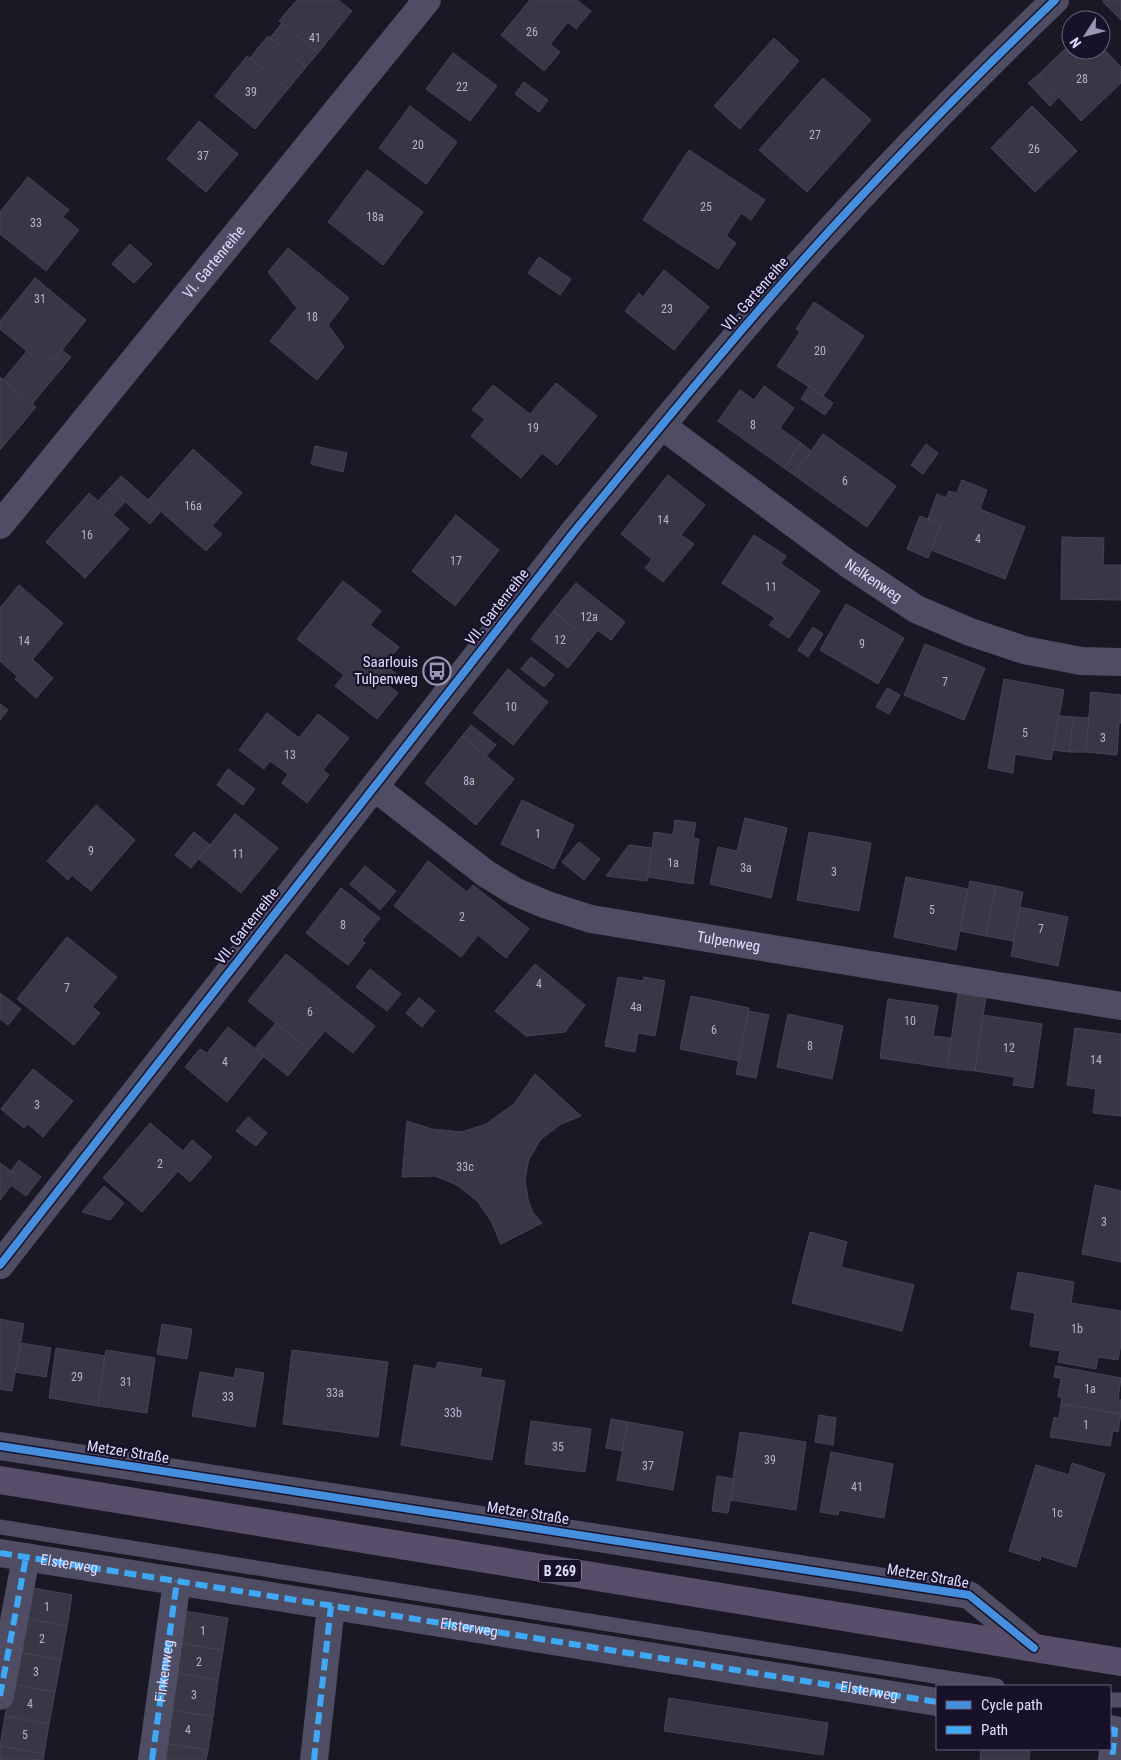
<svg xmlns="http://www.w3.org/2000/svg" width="1121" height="1760" font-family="'Roboto Condensed',sans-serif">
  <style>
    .building { fill: #393646; stroke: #474357 }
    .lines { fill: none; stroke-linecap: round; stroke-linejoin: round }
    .service { stroke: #4f4d64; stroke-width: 15 }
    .minor { stroke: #4f4d64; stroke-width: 28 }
    .primary { stroke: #584e69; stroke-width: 28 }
    .quiet { stroke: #3fa9f5; stroke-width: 6; stroke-dasharray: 12 6; stroke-linecap: butt }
    .cycleway-casing { stroke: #17122a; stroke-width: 11 }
    .cycleway { stroke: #468fdf; stroke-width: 8 }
    .labels { text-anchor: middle; stroke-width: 4.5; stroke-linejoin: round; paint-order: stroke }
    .number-label { font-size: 12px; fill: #b7b2d0 }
    .shield { fill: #17122a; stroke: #a49fbe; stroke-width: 1 }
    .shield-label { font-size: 14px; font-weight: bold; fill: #e1dcfe }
    .street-label { font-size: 15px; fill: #e1dcfe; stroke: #17122a }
    .poi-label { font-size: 15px; fill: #e1dcfe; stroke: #17122a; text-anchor: end }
  </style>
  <rect width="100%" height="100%" fill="#1a1824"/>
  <g class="building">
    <polygon points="297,0 338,0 352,11 318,53 279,21"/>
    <polygon points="530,0 577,0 591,11 576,29 568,22 550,44 560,52 544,71 501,35"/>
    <polygon points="1104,0 1121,0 1121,20 1103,2"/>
    <polygon points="282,23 318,53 306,67 270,38"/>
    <polygon points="268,36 306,67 288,89 250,58"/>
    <polygon points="774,38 799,61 740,129 714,106"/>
    <polygon points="1071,43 1071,50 1101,50 1101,46 1121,67 1121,83 1081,121 1038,75"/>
    <polygon points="453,53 497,86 470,121 426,89"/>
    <polygon points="247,56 288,89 255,129 215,96"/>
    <polygon points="1038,75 1059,97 1050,106 1028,83"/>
    <polygon points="823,78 871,120 807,192 759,150"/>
    <polygon points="524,82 548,100 539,112 515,94"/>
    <polygon points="410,106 457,142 426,184 379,148"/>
    <polygon points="1032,106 1077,151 1035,192 991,148"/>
    <polygon points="199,121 238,154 206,192 167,159"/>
    <polygon points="689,150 765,200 751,220 741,213 726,236 736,243 718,269 643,220"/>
    <polygon points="367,170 423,212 383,265 328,222"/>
    <polygon points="28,177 69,210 63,217 79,230 46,271 0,234 0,212"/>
    <polygon points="130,244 152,264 134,283 112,264"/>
    <polygon points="288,248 349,298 328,325 344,347 317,380 270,341 297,308 268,272"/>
    <polygon points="539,257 571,279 560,295 528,273"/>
    <polygon points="664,270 709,307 674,350 625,311 639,293 643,297"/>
    <polygon points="35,278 86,320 53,361 39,349 33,356 0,329 0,321"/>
    <polygon points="814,302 864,336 823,396 777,366 800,332 796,329"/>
    <polygon points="39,349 53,361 62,350 71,357 32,404 3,380 27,351 33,356"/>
    <polygon points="0,377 36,407 0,450"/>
    <polygon points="556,383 597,416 557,465 542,453 521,478 471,436 485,419 472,410 493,385 530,414"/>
    <polygon points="764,386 794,408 780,428 801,443 784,468 718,421 740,390 754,400"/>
    <polygon points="809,386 833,403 825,415 801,399"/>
    <polygon points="823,434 896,486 867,527 794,475"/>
    <polygon points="801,443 811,451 794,475 784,468"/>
    <polygon points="926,444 938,453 923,474 911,465"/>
    <polygon points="315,446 347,453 343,472 311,464"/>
    <polygon points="193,449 242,493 212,526 222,534 206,551 148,500"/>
    <polygon points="668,475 705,505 681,535 694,544 663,582 645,568 652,559 621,534"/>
    <polygon points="121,476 161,511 150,524 110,488"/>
    <polygon points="962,480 987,490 980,509 1025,527 1005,579 931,550 941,524 928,519 937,494 946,498 949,491 957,493"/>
    <polygon points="110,488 125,502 113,515 98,501"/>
    <polygon points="89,493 129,529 85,578 46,542"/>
    <polygon points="456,515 499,550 455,606 412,571"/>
    <polygon points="920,516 941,524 928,558 907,549"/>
    <polygon points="754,535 786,556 781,564 820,591 789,638 769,625 775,618 722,583"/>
    <polygon points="1062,537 1104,538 1103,565 1121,565 1121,600 1061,599"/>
    <polygon points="343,581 381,611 370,625 399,647 385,665 398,675 389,686 398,693 377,719 335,686 344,675 297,639"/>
    <polygon points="576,583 625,622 611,640 598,630 590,640 553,611"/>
    <polygon points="19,585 63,623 18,677 0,661 0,608"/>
    <polygon points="846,604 904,638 878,684 820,650"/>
    <polygon points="553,611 590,640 568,668 531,639"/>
    <polygon points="813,627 823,634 808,657 798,650"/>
    <polygon points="925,644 985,668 964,720 904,695"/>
    <polygon points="531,657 554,675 544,687 521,669"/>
    <polygon points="32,659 53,678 36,698 15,679"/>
    <polygon points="508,669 548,702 513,745 473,713"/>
    <polygon points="1004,679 1064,690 1051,760 1015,754 1013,773 988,768"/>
    <polygon points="887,688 900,695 889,714 876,707"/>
    <polygon points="1091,692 1121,695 1121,723 1119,723 1117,755 1086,752"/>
    <polygon points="0,704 8,710 0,720"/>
    <polygon points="267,713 299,738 318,714 349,738 323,770 329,775 307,803 282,783 288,774 270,761 264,769 239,750"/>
    <polygon points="1059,716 1074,717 1069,752 1053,750"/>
    <polygon points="1074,717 1089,718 1086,752 1069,752"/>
    <polygon points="471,725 496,745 486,756 462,736"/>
    <polygon points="462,736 514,779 476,825 425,783"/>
    <polygon points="228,769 255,789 243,805 217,785"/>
    <polygon points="522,800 574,825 554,869 501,844"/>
    <polygon points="96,805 135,840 91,891 72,875 68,880 47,861"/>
    <polygon points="235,814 278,848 241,893 199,859"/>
    <polygon points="745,818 787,828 771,898 710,884 718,847 737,851"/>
    <polygon points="675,820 696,823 693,838 699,839 693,884 648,877 654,832 673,835"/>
    <polygon points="194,832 210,845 191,868 175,855"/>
    <polygon points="809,832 871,843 859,911 797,900"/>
    <polygon points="579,842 600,859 584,880 562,862"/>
    <polygon points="629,845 652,848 647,881 606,876"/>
    <polygon points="428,861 467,892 473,885 529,929 506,958 478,935 461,957 394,906"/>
    <polygon points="365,866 396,891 380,910 350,884"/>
    <polygon points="906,877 968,889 956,950 894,937"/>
    <polygon points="970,881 996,886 986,936 960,931"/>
    <polygon points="996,886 1023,892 1013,941 986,936"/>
    <polygon points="341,888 380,918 362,940 365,943 348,965 306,933"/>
    <polygon points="1020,907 1068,917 1058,966 1011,956"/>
    <polygon points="67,937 117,977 92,1007 100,1013 74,1045 17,999"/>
    <polygon points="286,954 375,1026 353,1053 325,1031 309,1050 248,1001"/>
    <polygon points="535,964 585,1005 565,1032 526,1036 495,1011"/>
    <polygon points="370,969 401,994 387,1011 356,987"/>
    <polygon points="618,977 643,981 644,977 665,981 655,1036 638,1033 635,1052 605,1046"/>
    <polygon points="0,993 21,1009 8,1025 0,1019"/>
    <polygon points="958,993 986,997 975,1071 947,1068"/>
    <polygon points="691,996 749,1008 739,1061 680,1049"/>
    <polygon points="419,998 435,1011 422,1027 406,1013"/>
    <polygon points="888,999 938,1006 933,1036 951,1038 947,1068 880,1058"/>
    <polygon points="749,1011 769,1015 756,1078 736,1074"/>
    <polygon points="788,1014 843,1026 832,1079 777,1067"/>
    <polygon points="983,1015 1042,1024 1033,1088 1013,1085 1015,1077 975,1071"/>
    <polygon points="276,1023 309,1050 288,1076 254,1049"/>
    <polygon points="228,1027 264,1056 227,1102 185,1067 200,1049 207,1053"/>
    <polygon points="1075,1028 1121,1034 1121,1116 1093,1113 1096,1089 1067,1085"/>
    <polygon points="33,1069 73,1101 43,1137 28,1124 24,1128 1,1109"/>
    <polygon points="535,1074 581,1116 561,1124 541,1139 529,1159 525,1179 528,1199 533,1213 542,1223 501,1244 491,1221 478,1202 457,1185 435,1176 402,1177 407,1121 432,1129 462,1132 486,1124 514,1104"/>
    <polygon points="248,1117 267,1133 256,1146 236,1131"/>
    <polygon points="150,1123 183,1151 192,1140 212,1157 190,1182 178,1171 142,1212 103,1178"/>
    <polygon points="19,1160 41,1177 26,1196 11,1185 18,1176 11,1171"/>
    <polygon points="0,1163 18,1176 0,1200"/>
    <polygon points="1095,1185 1121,1191 1121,1262 1082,1254"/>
    <polygon points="104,1186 124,1203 110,1220 82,1212"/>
    <polygon points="810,1232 847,1242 841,1267 914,1285 902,1331 792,1303"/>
    <polygon points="1018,1272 1074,1282 1071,1303 1121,1311 1121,1344 1118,1360 1098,1357 1096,1369 1058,1362 1060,1351 1030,1346 1035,1313 1011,1309"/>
    <polygon points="0,1319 24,1324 12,1391 0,1389"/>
    <polygon points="162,1324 192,1329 187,1359 157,1354"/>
    <polygon points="21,1343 51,1348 46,1377 15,1372"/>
    <polygon points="56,1348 105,1356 98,1406 49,1398"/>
    <polygon points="106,1350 155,1358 147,1413 98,1406"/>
    <polygon points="292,1350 388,1362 378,1437 283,1424"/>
    <polygon points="438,1362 482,1369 480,1377 505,1381 492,1460 401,1445 414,1365 436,1369"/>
    <polygon points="1056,1366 1121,1378 1118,1400 1121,1400 1121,1414 1061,1404 1062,1397 1058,1397 1061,1378 1054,1377"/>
    <polygon points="236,1368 264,1373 255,1427 192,1416 200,1372 234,1378"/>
    <polygon points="1061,1404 1121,1414 1118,1432 1113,1431 1110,1446 1050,1437 1054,1417 1059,1419"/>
    <polygon points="819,1415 836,1418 833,1445 815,1442"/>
    <polygon points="611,1419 628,1422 622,1451 606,1448"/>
    <polygon points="531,1421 591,1429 585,1472 525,1464"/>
    <polygon points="628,1422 683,1432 673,1490 617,1480"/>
    <polygon points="740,1432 806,1442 796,1510 730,1500"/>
    <polygon points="831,1452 893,1464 884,1518 839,1510 838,1515 820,1512"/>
    <polygon points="1072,1463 1105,1474 1076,1567 1041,1556 1040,1561 1009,1551 1036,1465 1069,1475"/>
    <polygon points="717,1476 734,1479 728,1513 712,1511"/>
    <polygon points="28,1587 72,1595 67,1626 22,1618"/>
    <polygon points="184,1611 228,1618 223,1650 179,1643"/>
    <polygon points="22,1618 67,1626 61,1660 16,1652"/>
    <polygon points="179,1643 223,1650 218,1680 175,1673"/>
    <polygon points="16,1652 61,1660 55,1692 11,1684"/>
    <polygon points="175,1673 218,1680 213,1717 169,1709"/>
    <polygon points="11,1684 55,1692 49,1724 5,1716"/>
    <polygon points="669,1698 828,1723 823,1755 664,1731"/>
    <polygon points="169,1709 213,1717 208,1750 164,1743"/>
    <polygon points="5,1716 49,1724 44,1754 0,1746"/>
    <polygon points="164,1743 208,1750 206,1760 161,1760"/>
    <polygon points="0,1746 44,1754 43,1760 0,1760"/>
    <polygon points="981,1749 1030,1749 1029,1760 980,1760"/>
  </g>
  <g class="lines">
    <g class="service">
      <polyline points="0,1527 997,1686"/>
      <polyline points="1110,1700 1121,1700"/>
    </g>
    <g class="minor">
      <path id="s1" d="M 662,426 L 847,563 L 916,609 L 970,632 L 1024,650 L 1081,661 L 1121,662"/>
      <path id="s2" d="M 0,525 L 427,0"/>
      <path id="s3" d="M 374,787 L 485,873 L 516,892 L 547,905 L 591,919 L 1121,1006"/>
      <path d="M 0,1265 L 573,533 C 639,453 704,373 772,295 C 862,192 957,94 1055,0"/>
      <polyline points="0,1446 969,1595 1034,1648"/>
      <polyline points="0,1553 937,1702"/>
      <polyline points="0,1696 26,1557"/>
      <polyline points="1110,1729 1115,1730 1112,1760"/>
      <polyline points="152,1760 177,1581"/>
      <polyline points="314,1760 331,1606"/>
    </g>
    <polyline class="primary" points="0,1480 1121,1662"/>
    <g class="quiet">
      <path id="s4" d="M 0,1553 L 937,1702"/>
      <polyline points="0,1696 26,1557"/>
      <polyline points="1110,1729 1115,1730 1112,1760"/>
      <path id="s5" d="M 152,1760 L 177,1581"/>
      <polyline points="314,1760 331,1606"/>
    </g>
    <g class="cycleway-casing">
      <g id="cycleway">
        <path d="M 0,1265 L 573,533 C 639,453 704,373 772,295 C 862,192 957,94 1055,0"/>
        <polyline points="0,1446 969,1595 1034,1648"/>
      </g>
    </g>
    <use href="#cycleway" class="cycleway"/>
  </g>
  <defs>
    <g id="bus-ring" transform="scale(1.4375)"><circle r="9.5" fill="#17122a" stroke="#9b97b2" stroke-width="1.5"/><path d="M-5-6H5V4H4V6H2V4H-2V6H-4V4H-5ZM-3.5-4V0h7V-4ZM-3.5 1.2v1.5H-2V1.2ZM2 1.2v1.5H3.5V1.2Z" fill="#9b97b2"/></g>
  </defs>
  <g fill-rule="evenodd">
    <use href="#bus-ring" x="437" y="671"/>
  </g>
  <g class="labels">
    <g class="number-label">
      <text x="532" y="36">26</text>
      <text x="315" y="42">41</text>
      <text x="1082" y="83">28</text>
      <text x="462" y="91">22</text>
      <text x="251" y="96">39</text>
      <text x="815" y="139">27</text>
      <text x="418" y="149">20</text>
      <text x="1034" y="153">26</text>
      <text x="203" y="160">37</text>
      <text x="706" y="211">25</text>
      <text x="375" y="221">18a</text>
      <text x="36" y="227">33</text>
      <text x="40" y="303">31</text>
      <text x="667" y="313">23</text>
      <text x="312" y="321">18</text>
      <text x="820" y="355">20</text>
      <text x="753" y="429">8</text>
      <text x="533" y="432">19</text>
      <text x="845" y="485">6</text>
      <text x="193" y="510">16a</text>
      <text x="663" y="524">14</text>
      <text x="87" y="539">16</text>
      <text x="978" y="543">4</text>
      <text x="456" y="565">17</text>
      <text x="771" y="591">11</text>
      <text x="589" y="621">12a</text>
      <text x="560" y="644">12</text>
      <text x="24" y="645">14</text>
      <text x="862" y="648">9</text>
      <text x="945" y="686">7</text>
      <text x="511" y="711">10</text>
      <text x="1025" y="737">5</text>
      <text x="1103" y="742">3</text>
      <text x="290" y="759">13</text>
      <text x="469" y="785">8a</text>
      <text x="538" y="838">1</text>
      <text x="91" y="855">9</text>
      <text x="238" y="858">11</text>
      <text x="673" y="867">1a</text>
      <text x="746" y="872">3a</text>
      <text x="834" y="876">3</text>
      <text x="932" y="914">5</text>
      <text x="462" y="921">2</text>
      <text x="343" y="929">8</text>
      <text x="1041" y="933">7</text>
      <text x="539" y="988">4</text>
      <text x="67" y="992">7</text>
      <text x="636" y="1011">4a</text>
      <text x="310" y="1016">6</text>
      <text x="910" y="1025">10</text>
      <text x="714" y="1034">6</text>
      <text x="810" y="1050">8</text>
      <text x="1009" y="1052">12</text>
      <text x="1096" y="1064">14</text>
      <text x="225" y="1066">4</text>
      <text x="37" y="1109">3</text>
      <text x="160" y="1168">2</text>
      <text x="465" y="1171">33c</text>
      <text x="1104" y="1226">3</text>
      <text x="1077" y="1333">1b</text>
      <text x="77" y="1381">29</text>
      <text x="126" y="1386">31</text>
      <text x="1090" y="1393">1a</text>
      <text x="335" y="1397">33a</text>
      <text x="228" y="1401">33</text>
      <text x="453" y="1417">33b</text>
      <text x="1086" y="1429">1</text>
      <text x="558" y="1451">35</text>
      <text x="770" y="1464">39</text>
      <text x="648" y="1470">37</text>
      <text x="857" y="1491">41</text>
      <text x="1057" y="1517">1c</text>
      <text x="47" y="1611">1</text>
      <text x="203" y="1635">1</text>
      <text x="42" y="1643">2</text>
      <text x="199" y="1666">2</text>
      <text x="36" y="1676">3</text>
      <text x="194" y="1699">3</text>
      <text x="30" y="1708">4</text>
      <text x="188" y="1734">4</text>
      <text x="25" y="1739">5</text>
    </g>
    <rect class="shield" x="539" y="1559.5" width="42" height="23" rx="4"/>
    <g class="shield-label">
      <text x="560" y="1576">B 269</text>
    </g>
    <g class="street-label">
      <text dy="5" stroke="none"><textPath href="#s2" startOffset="339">VI. Gartenreihe</textPath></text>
      <text transform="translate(755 294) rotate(-49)" y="5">VII. Gartenreihe</text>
      <text dy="5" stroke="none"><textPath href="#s1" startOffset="262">Nelkenweg</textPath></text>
      <text transform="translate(497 607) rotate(-52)" y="5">VII. Gartenreihe</text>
      <text transform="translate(247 926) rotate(-52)" y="5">VII. Gartenreihe</text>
      <text dy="5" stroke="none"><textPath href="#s3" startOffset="396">Tulpenweg</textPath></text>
      <text transform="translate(128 1452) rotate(9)" y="5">Metzer Straße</text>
      <text transform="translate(528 1513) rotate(9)" y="5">Metzer Straße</text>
      <text dy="5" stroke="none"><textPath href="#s4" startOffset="70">Elsterweg</textPath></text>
      <text transform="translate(928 1576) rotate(10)" y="5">Metzer Straße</text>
      <text dy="5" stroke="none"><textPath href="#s4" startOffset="475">Elsterweg</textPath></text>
      <text dy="5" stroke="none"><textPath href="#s5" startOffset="90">Finkenweg</textPath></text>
      <text dy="5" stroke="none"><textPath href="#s4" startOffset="880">Elsterweg</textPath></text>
    </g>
    <g class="poi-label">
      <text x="418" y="667">Saarlouis<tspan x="418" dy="17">Tulpenweg</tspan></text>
    </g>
  </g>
  <rect x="936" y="1685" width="175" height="65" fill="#17122a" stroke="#68637f"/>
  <rect x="946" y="1701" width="25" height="8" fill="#468fdf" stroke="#68637f"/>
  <text x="981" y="1710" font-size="15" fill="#e1dcfe">Cycle path</text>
  <rect x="946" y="1726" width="25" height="8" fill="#3fa9f5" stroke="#68637f"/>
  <text x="981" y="1735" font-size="15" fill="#e1dcfe">Path</text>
  <g transform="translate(1086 35) rotate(234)"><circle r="24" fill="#17122a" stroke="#68637f"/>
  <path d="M0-4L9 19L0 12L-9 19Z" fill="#9b97b2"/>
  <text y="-8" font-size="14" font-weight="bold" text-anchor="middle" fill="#e1dcfe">N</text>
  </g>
</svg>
